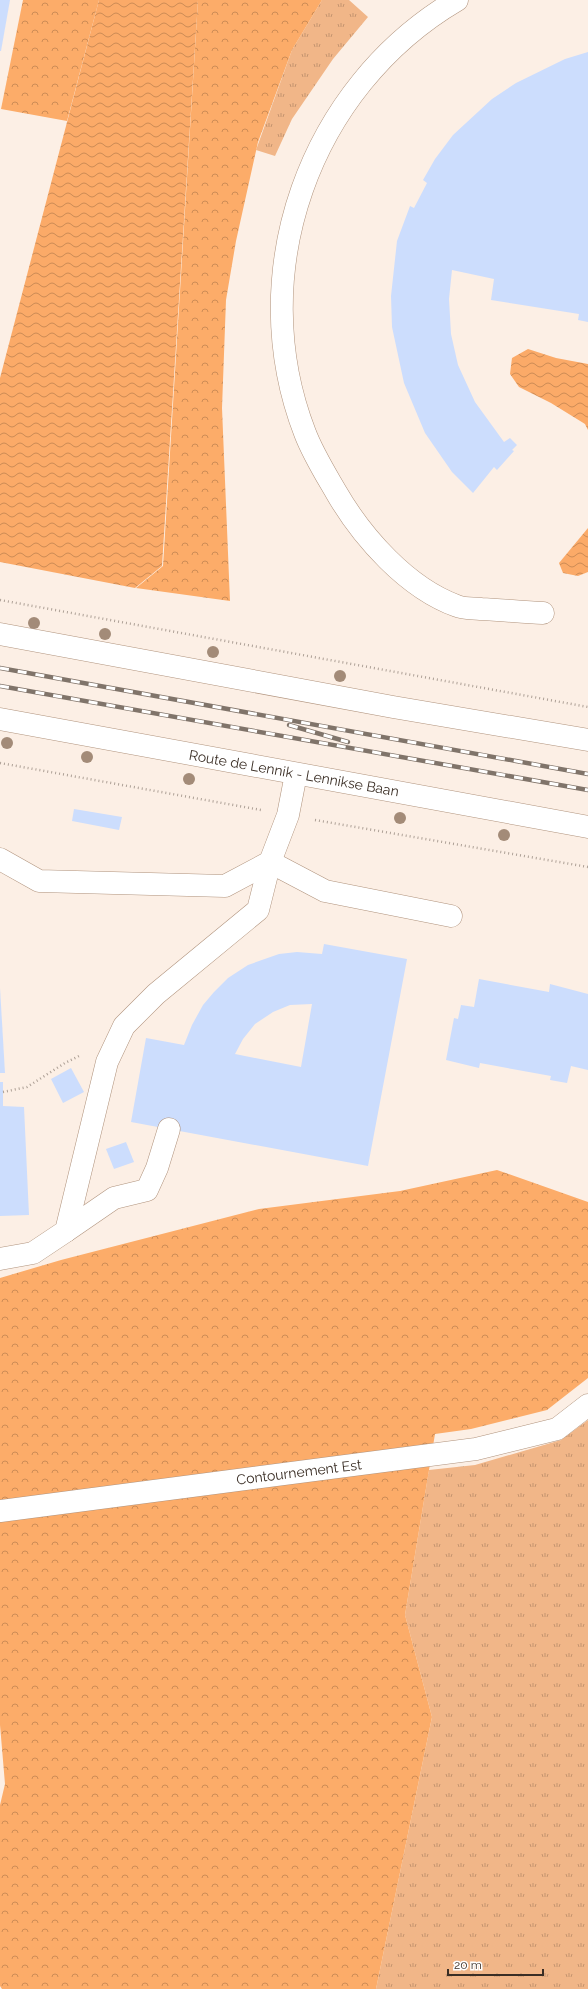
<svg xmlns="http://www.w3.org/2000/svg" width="588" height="1989" font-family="Raleway,sans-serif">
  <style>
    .grass { fill: url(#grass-tufts) }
    .forest { fill: url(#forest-crowns) }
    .water { fill: url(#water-waves) }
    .building { fill: #ccddfd; fill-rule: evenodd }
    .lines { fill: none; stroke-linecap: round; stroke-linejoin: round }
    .minor-casing { stroke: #b0937d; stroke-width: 23 }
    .major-casing { stroke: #b0937d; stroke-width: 23 }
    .path { stroke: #ada096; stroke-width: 2.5; stroke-dasharray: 1 3; stroke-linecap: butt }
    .minor { stroke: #fff; stroke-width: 22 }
    .major { stroke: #fff; stroke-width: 22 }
    .rail-casing { stroke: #80746a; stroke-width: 4.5 }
    .rail { stroke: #fff; stroke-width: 3; stroke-dasharray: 9; stroke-linecap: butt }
    .tree { fill: #a38b78 }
    .labels { text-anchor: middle; stroke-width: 3.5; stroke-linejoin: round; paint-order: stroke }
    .street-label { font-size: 14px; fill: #3a2e25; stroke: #fff }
  </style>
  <defs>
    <pattern id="grass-tufts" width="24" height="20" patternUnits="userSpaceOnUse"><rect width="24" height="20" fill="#f1b688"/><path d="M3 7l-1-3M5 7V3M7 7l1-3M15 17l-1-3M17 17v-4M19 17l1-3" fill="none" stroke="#c4946f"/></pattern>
    <pattern id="forest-crowns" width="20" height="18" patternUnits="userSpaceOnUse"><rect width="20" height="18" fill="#fcac69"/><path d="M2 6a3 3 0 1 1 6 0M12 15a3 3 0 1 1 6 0" fill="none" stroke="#cd8c56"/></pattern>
    <pattern id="water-waves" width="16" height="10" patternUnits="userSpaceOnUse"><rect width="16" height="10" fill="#fbaa68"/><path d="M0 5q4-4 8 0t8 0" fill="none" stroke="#cc8b55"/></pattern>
  </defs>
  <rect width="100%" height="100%" fill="#fcefe5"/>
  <g class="grass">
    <polygon points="322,0 349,0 368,17 333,59 292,119 275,156 256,150 292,50"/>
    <polygon points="588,1420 588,1989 376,1989 432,1717 405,1615 429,1470 475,1465 561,1440"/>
  </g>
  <g class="forest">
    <polygon points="23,0 99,0 67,121 1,109"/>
    <polygon points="198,0 322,0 292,50 258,142 236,241 226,300 222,408 230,601 136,588 163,566"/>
    <polygon points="497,1170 588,1202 588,1378 547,1410 471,1429 435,1434 405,1615 432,1717 376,1989 2,1989 0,1986 0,1805 5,1784 0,1725 0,1278 61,1260 259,1209 400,1191"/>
  </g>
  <g class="water">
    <polygon points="99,0 198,0 162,566 135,588 0,562 0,378"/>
    <polygon points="528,349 556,358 588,364 588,430 585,424 551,403 519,387 510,374 512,358"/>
    <polygon points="588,528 588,572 578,576 563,573 559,563"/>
  </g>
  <g class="building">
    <polygon points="0,0 10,0 1,51 0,51"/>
    <polygon points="588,52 588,322 578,320 579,314 491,300 494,279 452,270 449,299 451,334 458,365 475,402 504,442 510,438 517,445 512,450 514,451 497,470 494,467 473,493 452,472 425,433 404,383 392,327 391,296 397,241 410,206 414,208 427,183 423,180 435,159 453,135 492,99 516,83 565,59"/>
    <polygon points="74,809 122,817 119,830 72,821"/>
    <path d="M 324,944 L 407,959 L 368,1166 L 131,1122 L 146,1038 L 184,1045 L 192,1025 L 203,1005 L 214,992 L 228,978 L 248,965 L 279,954 L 297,952 L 322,954 ZM 312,1004 L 301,1067 L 235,1054 L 243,1039 L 255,1024 L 273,1012 L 290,1005 Z"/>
    <polygon points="479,979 549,992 550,984 588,994 588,1070 571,1066 567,1083 550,1080 551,1076 480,1063 479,1068 446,1060 454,1018 458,1019 461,1005 474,1007"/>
    <polygon points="0,988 5,1073 0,1073"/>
    <polygon points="71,1068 84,1092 63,1103 51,1079"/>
    <polygon points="0,1082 3,1082 3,1106 24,1107 29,1215 0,1216"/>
    <polygon points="126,1142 134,1162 114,1169 106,1149"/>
  </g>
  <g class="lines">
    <g class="minor-casing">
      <g id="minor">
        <path d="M 457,0 C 309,87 243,273 305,433 C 313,454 325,473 336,492 C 362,537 407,588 457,606 C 464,609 474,608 481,609 C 502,610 522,612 543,613"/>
        <polyline points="0,859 39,881 225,886 270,862"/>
        <polyline points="270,862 325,891 451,916"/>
        <polyline points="66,1231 114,1198 147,1190 157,1168 169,1129"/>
        <polyline points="0,1259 33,1253 66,1231 107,1062 124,1026 156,994 258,910 270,862 288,815 296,774"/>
        <polyline points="0,1511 476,1449 557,1429 588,1405"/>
      </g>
    </g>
    <g class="major-casing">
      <g id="major">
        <polyline points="0,634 393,707 588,740"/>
        <polyline points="0,719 588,827"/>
      </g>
    </g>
    <g class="path">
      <polyline points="0,600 588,707"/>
      <polyline points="0,763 261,810"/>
      <polyline points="315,820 588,867"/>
      <polyline points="3,1092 27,1087 65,1063 79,1056"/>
    </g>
    <use href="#minor" class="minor"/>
    <use href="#major" class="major"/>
    <g class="rail-casing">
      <g id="rail">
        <polyline points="0,668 588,774"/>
        <polyline points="0,686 588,790"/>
        <polyline points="289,725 348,742"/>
      </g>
    </g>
    <use href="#rail" class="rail"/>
  </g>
  <g class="tree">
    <circle cx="34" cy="623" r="6"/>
    <circle cx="105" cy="634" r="6"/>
    <circle cx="213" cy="652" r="6"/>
    <circle cx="340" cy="676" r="6"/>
    <circle cx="7" cy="743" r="6"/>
    <circle cx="87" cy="757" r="6"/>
    <circle cx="189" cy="779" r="6"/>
    <circle cx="400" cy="818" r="6"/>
    <circle cx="504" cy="835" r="6"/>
  </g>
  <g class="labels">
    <g class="street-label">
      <text transform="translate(294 773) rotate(10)" y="5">Route de Lennik - Lennikse Baan</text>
      <text transform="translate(299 1472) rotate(-7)" y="5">Contournement Est</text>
    </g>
  </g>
  <path d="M448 1969v6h95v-6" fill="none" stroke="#3a2e25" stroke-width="2"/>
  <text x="454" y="1969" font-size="12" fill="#3a2e25" stroke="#ffffff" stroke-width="3" paint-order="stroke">20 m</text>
</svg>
